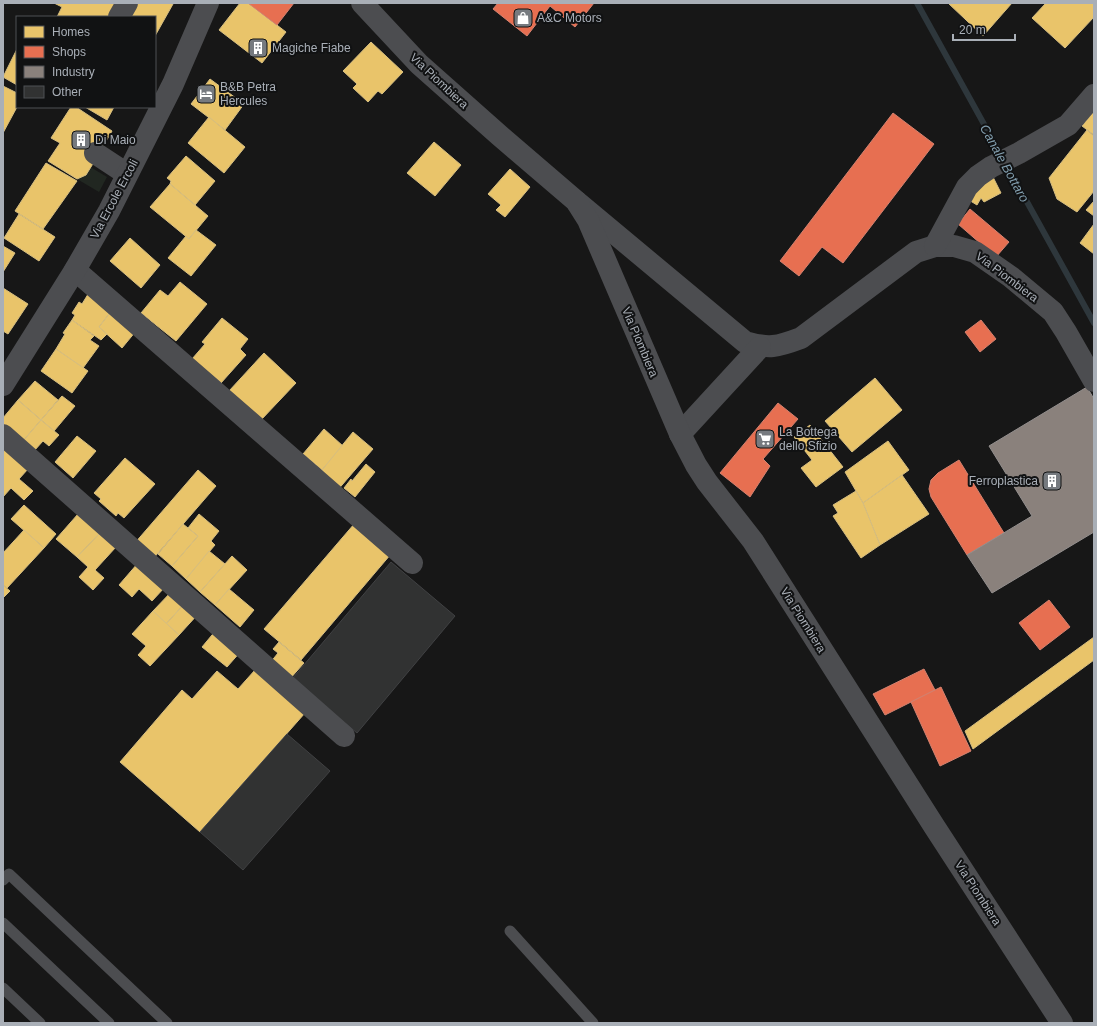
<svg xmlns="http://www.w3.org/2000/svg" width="1097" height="1026" font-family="Helvetica,sans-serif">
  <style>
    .green { fill: #212721 }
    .homes { fill: #e9c46a; stroke: #d6be81 }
    .shops { fill: #e76f51; stroke: #d48270 }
    .industry { fill: #8a817c; stroke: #938f8e }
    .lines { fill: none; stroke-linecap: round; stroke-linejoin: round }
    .stream { stroke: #2e373c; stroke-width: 6 }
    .building { fill: #313232; stroke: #404143 }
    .service { stroke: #4c4d50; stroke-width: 11 }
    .minor { stroke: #4c4d50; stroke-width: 22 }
    .tertiary { stroke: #4c4d50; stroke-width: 22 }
    .labels { text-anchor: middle; stroke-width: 4; stroke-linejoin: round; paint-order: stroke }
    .poi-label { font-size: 12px; fill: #a9afb7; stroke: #111213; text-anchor: start }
    .street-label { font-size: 12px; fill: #a9afb7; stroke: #111213 }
    .water-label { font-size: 13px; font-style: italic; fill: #839faf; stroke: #111213 }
  </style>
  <rect width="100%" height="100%" fill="#171717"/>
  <polygon class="green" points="87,165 107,177 99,192 77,179"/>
  <g class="homes">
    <polygon points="54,3 121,3 113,17 57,17 62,7"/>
    <polygon points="133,3 172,3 173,4 155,36 155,17 129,17"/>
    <polygon points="240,3 248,3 286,32 262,63 219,30"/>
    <polygon points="948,3 1012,3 983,36"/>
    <polygon points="1046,3 1094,3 1094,17 1065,48 1032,18"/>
    <polygon points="371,42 403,72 382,94 378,91 368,102 353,88 357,84 343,71"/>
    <polygon points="17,49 17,85 3,77"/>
    <polygon points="210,79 244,104 225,130 191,104"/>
    <polygon points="3,86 17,93 17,107 3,133"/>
    <polygon points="71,107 76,107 112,131 104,145 98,147 94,162 86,175 77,179 48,161 60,143 51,138"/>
    <polygon points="85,107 114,107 107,120"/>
    <polygon points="1094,111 1094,135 1082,126"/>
    <polygon points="209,117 245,147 224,173 188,143"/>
    <polygon points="1087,130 1094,136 1094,191 1077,212 1057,199 1049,178"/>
    <polygon points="434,142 461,165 435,196 407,173"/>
    <polygon points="186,156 215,181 195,205 170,184 171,181 167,178"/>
    <polygon points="46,163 77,181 43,229 15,211"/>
    <polygon points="510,169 530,187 505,217 496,210 501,205 488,194"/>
    <polygon points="992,175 1001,193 984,202 981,198 977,205 964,197"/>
    <polygon points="170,184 208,216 189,239 150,207"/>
    <polygon points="1094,201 1094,216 1086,210"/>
    <polygon points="19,214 55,237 39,261 4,238"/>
    <polygon points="1094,224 1094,254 1080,243"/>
    <polygon points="196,230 216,245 191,276 168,258 186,236 189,239"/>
    <polygon points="130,238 160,265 141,288 110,261"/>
    <polygon points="3,246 15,253 3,272"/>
    <polygon points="180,282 207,304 176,341 141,313 160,290 168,296"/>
    <polygon points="3,288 28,304 8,334 3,331"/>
    <polygon points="90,291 112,310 99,327 107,334 101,340 72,320 75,315 72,313 79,302 82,304"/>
    <polygon points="112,310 136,331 122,348 99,327"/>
    <polygon points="222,318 248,339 240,349 246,355 221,383 192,359 205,344 202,342"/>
    <polygon points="72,320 94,336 90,340 99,346 83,368 56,349 65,334 63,333"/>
    <polygon points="56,349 88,371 72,393 41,371"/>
    <polygon points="264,353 296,383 261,420 229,391"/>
    <polygon points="875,378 902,410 852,452 825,421"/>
    <polygon points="35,381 58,400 41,420 18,400"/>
    <polygon points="62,396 75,406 54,431 41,420"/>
    <polygon points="18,400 41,420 23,441 3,425 3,418"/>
    <polygon points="41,420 59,435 49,446 43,441 34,451 23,441"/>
    <polygon points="810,425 843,467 816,487 801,468 812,460 794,437"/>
    <polygon points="324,429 343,446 322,470 303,454"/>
    <polygon points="353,432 373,449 336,492 322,470"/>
    <polygon points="77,436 96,451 73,478 55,462"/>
    <polygon points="888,441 909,470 863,503 845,472"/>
    <polygon points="3,446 28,469 19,479 33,491 24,500 11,488 3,497"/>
    <polygon points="125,458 155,484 124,518 118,513 116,516 99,501 101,499 94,493"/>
    <polygon points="366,464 375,472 355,497 344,488 351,479 352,481"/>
    <polygon points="198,470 216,486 152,560 134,544"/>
    <polygon points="902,475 929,514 880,545 863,503"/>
    <polygon points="856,491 863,503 880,545 861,558 833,516 838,513 833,505"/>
    <polygon points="24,505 56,534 44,548 11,519"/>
    <polygon points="78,514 100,533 77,557 56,539"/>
    <polygon points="199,514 219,531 211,541 215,545 186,579 172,566 198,536 188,528"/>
    <polygon points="355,523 391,554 301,660 264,629"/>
    <polygon points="183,524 198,536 172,566 158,554"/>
    <polygon points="24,530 44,548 7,588 3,585 3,553"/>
    <polygon points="100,533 116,547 95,570 104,578 93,590 79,577 88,567 77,557"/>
    <polygon points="209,551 225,564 200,592 186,579"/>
    <polygon points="232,556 247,570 215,605 200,592"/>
    <polygon points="138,563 165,587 152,601 139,589 132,597 119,585"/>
    <polygon points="3,585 10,591 3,598"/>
    <polygon points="229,589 254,610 240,627 215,605"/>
    <polygon points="173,590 186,602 166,624 153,611"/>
    <polygon points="186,602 199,613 179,635 166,624"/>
    <polygon points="153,611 179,635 150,666 138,655 146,646 132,634"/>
    <polygon points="217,629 242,650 227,667 202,647"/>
    <polygon points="1094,637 1094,660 973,749 965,731"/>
    <polygon points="279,642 304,663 289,680 270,663 278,653 273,649"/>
    <polygon points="255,670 305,713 200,832 120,762 182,690 192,699 217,671 238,689"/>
  </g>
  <g class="shops">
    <polygon points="248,3 294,3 277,25"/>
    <polygon points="498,3 594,3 575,27 550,6 527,36 493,9"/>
    <polygon points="893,113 934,144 843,263 822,247 799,276 780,261"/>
    <polygon points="970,209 1009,242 996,257 958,224"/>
    <polygon points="981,320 996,339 980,352 965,332"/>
    <polygon points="778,403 798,419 763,459 770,466 750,497 720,473"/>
    <polygon points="959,460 1004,533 967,555 931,497 929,489 931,480 938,473"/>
    <polygon points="1049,600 1070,627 1040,650 1019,623"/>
    <polygon points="924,669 935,690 885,715 873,694"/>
    <polygon points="941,687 971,751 940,766 911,702"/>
  </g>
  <polygon class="industry" points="1087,387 1094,399 1094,532 992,593 967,555 1032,516 989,446"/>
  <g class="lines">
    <polyline class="stream" points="917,3 1094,323"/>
  </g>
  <g class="building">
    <polygon points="391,562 455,616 357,733 292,679"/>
    <polygon points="287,734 330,771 243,870 200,832"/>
  </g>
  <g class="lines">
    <g class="service">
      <polyline points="3,880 9,874 167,1023"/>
      <polyline points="3,923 109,1023"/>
      <polyline points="510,931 593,1023"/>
      <polyline points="3,988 40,1023"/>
    </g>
    <g class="minor">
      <polyline points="119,17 127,3"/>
      <polyline points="95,153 127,174"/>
      <path d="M 577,202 L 745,342 C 769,349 777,347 801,338 L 916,252 L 935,246 L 954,246 L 975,252 L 1011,277 L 1053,312 L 1066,332 L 1094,381"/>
      <polyline points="935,246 967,187 978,176 991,167 1019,153 1068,125 1094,95"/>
      <polyline points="75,270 412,563"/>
      <polyline points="680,434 760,347"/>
      <polyline points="3,435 344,736"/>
    </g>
    <g class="tertiary">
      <polyline points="362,3 419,64 499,135 576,201 588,220 680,434 696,465 707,482 753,541 934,826 1062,1023"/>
      <polyline points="3,385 75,270 109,211 173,84 208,3"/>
    </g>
  </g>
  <defs>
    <g id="shop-square" transform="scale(1)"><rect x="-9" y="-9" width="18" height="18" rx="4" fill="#767a7f" stroke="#111213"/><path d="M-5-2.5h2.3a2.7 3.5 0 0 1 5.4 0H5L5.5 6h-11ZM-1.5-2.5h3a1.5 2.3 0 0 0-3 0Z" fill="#fff"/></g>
    <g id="building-square" transform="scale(1)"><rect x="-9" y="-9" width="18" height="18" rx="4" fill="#767a7f" stroke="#111213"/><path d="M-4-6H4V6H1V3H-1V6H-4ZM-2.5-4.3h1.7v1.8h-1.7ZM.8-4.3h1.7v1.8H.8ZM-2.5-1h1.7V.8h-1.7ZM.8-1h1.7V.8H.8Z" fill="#fff"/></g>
    <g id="hotel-square" transform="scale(1)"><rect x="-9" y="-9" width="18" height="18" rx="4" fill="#767a7f" stroke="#111213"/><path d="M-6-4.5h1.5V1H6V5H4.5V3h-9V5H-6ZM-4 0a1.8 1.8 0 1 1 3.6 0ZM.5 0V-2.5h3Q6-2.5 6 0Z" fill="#fff"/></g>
    <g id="supermarket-square" transform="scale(1)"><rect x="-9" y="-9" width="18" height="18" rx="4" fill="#767a7f" stroke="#111213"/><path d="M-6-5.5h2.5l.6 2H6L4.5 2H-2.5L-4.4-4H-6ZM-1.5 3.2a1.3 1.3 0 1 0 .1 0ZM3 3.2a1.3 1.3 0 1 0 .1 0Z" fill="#fff"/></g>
  </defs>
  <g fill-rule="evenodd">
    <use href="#shop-square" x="523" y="18"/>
    <use href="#building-square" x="258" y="48"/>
    <use href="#hotel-square" x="206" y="94"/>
    <use href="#building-square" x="81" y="140"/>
    <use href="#supermarket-square" x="765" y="439"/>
    <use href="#building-square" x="1052" y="481"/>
  </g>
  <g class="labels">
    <g class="poi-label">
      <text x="537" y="22">A&amp;C Motors</text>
      <text x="272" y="52">Magiche Fiabe</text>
      <text x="220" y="91">B&amp;B Petra<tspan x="220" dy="14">Hercules</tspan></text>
      <text x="95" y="144">Di Maio</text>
      <text x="779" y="436">La Bottega<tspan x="779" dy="14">dello Sfizio</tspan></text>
      <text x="1038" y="485" text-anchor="end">Ferroplastica</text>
    </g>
    <g class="street-label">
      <text transform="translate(439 81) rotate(43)" y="4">Via Piombiera</text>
      <text transform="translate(114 199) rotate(-62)" y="4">Via Ercole Ercoli</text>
      <text transform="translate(1007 277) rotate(37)" y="4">Via Piombiera</text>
      <text transform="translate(640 342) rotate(67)" y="4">Via Piombiera</text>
      <text transform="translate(803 620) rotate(58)" y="4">Via Piombiera</text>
      <text transform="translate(978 893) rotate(57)" y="4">Via Piombiera</text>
    </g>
    <g class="water-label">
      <text transform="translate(1005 163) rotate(61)" y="5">Canale Bottaro</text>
    </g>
  </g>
  <rect width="1097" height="1026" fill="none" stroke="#a9afb7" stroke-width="8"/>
  <rect x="16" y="16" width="140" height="92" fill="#111213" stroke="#4e5155"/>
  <rect x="24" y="26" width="20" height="12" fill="#e9c46a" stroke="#4e5155"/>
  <text x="52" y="36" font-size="12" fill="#a9afb7">Homes</text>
  <rect x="24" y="46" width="20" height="12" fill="#e76f51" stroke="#4e5155"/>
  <text x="52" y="56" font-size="12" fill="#a9afb7">Shops</text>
  <rect x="24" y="66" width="20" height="12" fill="#8a817c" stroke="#4e5155"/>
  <text x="52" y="76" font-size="12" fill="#a9afb7">Industry</text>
  <rect x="24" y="86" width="20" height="12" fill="#313232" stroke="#4e5155"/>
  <text x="52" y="96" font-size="12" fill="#a9afb7">Other</text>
  <path d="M953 34v6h62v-6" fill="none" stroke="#a9afb7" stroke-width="2"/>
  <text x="959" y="34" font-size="12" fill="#a9afb7" stroke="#111213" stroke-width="3" paint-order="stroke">20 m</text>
</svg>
